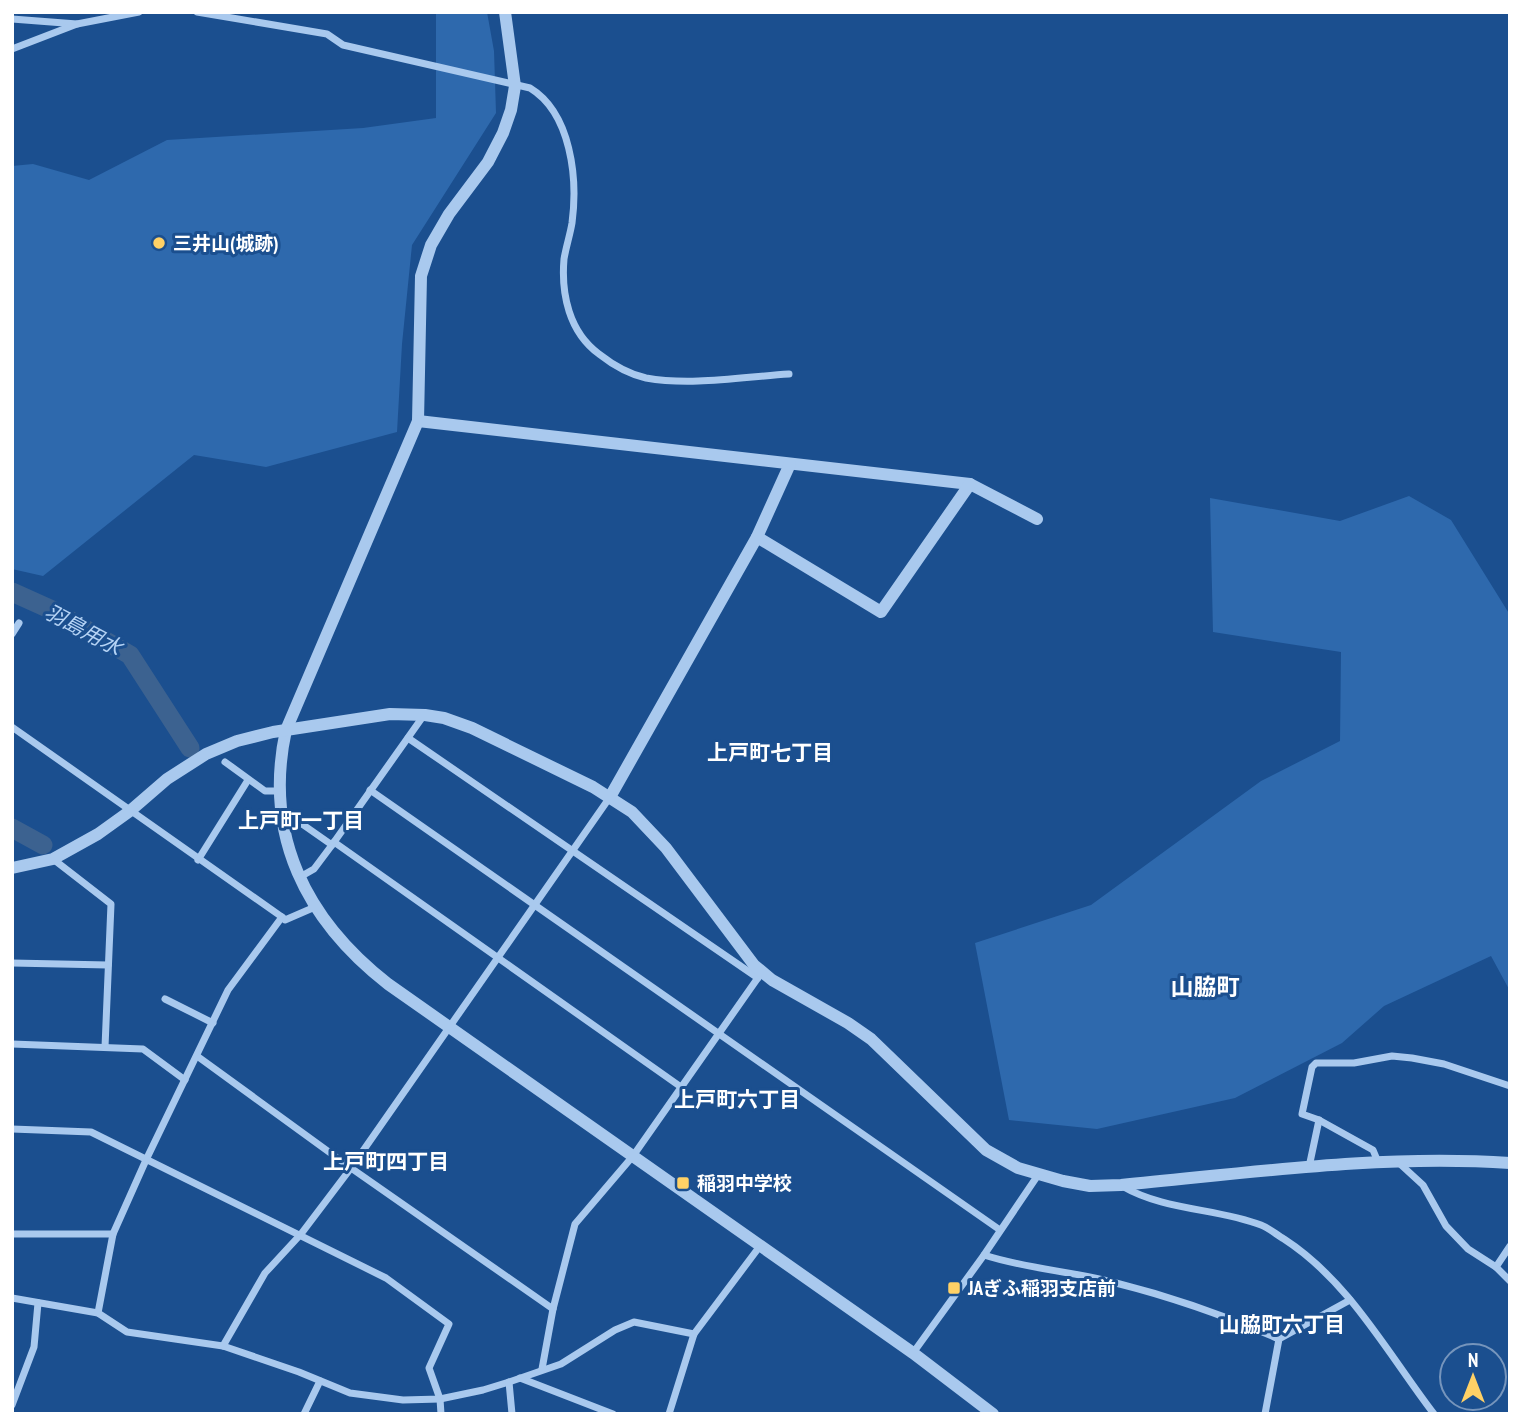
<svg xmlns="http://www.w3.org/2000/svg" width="1522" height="1426" font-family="'PT Sans Narrow','Noto Sans JP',sans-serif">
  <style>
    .green { fill: #2e69ad }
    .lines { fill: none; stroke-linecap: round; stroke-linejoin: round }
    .river { stroke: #3c6290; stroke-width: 19 }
    .minor { stroke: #a9c9ee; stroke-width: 7 }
    .tertiary { stroke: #a9c9ee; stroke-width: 12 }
    .poi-dot { fill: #ffd166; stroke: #1b4f8f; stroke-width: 2.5 }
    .labels { text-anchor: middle; stroke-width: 6; stroke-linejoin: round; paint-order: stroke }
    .poi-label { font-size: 19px; font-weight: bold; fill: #fff; stroke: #1b4f8f; text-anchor: start }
    .water-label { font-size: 21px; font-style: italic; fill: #b5d3f5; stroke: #1b4f8f }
    .neighbourhood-label { font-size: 21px; font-weight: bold; fill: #fff; stroke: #1b4f8f }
    .quarter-label { font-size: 23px; font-weight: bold; fill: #fff; stroke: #1b4f8f }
  </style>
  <rect width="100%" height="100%" fill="#1b4f8f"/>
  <g class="green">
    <polygon points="436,12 487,12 494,51 496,113 412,245 402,344 397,432 266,467 194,455 43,576 12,569 12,166 33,164 89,180 167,140 363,128 436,118"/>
    <polygon points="1409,496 1451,520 1510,615 1510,991 1491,956 1384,1006 1342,1043 1235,1098 1097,1129 1009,1120 975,943 1091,905 1261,781 1340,741 1341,652 1213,632 1210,498 1340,521"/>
  </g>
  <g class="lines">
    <g class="river">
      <polyline points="12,592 52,610 130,655 190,748"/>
      <polyline points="12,828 43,845"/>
    </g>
    <g class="minor">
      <path d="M 197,12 L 327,34 L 343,45 L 530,88 C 571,113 578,178 572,223 C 570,235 566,247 564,259 C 561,294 569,332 599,354 C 613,365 628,374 646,378 C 691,386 742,377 789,374"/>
      <polyline points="12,19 77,24"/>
      <polyline points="12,49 77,24 139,12"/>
      <polyline points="12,634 19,623"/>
      <polyline points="12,727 282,917 285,920 315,907"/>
      <polyline points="408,738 758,978"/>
      <polyline points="225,762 265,791 280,791"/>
      <polyline points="370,790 1000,1230"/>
      <polyline points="284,827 302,824 332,845 424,715"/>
      <polyline points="334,842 681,1087"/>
      <polyline points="53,859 111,904 105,1047"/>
      <polyline points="198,860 248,780"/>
      <polyline points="300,877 314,869 332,845"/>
      <polyline points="12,963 108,965"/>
      <polyline points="165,999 213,1023"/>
      <polyline points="12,1044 143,1049 185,1080"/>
      <polyline points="197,1056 351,1168 553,1309"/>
      <polyline points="12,1129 91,1132 386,1278 449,1324 429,1368 440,1399 441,1414"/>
      <polyline points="1378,1162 1373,1150 1319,1120 1302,1114 1312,1067 1316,1063 1354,1063 1392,1056 1412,1058 1444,1064 1510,1086"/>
      <polyline points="1399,1163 1423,1185 1446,1226 1468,1249 1496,1267 1510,1281"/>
      <polyline points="1309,1167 1319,1120"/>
      <path d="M 1122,1186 C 1165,1211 1216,1208 1261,1225 C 1269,1228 1277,1235 1284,1239 C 1349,1281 1388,1354 1434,1414"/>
      <polyline points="12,1234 113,1234"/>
      <path d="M 984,1255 C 1027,1269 1072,1271 1116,1283 C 1172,1297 1226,1316 1279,1339"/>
      <polyline points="1496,1267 1510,1246"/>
      <polyline points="12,1298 98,1313 127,1332 223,1346 299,1372 350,1393 403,1400 440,1399 483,1390 509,1382 561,1364 615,1330 634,1322 694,1334"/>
      <polyline points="98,1313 113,1234 146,1160 228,990 282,917"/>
      <polyline points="223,1346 265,1273 301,1234 351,1168 610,797"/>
      <polyline points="913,1353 984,1255 1038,1175"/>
      <polyline points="542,1369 553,1309 575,1224 633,1156 762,972"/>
      <polyline points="520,1378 613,1414"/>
      <polyline points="509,1382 512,1414"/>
      <polyline points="12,1405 34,1347 38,1303"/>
      <polyline points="304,1414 320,1381"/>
      <polyline points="669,1414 694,1334 760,1246"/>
      <polyline points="1265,1414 1279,1339 1350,1300"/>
    </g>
    <g class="tertiary">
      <path d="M 505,12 L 515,86 L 511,110 L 503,133 L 488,162 L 449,214 L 431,245 L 421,276 L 418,421 L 286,730 C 263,835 306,920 388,984 L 913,1353 L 993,1414"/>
      <polyline points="418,421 970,484 1037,519"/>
      <polyline points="757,537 881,612 970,484"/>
      <polyline points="610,797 757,537 790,464"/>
      <path d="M 12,868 L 53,859 L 98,834 L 130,811 L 167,779 L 206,754 L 237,741 L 273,732 L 390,714 L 425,715 L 444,718 L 472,728 L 593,787 L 632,812 L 666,848 L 754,965 L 772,980 L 848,1023 L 871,1039 L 986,1150 L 1018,1168 L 1063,1181 L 1090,1186 L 1121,1185 C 1250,1173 1380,1154 1510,1163"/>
    </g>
  </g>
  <g class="poi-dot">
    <circle cx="159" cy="243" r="7"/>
    <rect x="676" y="1176" width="14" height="14" rx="3.5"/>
    <rect x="947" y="1281" width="14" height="14" rx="3.5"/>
  </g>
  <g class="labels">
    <g class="poi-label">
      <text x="173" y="250">三井山(城跡)</text>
      <text x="697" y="1190">稲羽中学校</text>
      <text x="968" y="1295">JAぎふ稲羽支店前</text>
    </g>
    <g class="water-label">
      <text transform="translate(83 630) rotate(28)" y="7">羽島用水</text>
    </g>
    <g class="neighbourhood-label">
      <text x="770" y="760">上戸町七丁目</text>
      <text x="301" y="828">上戸町一丁目</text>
      <text x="737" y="1107">上戸町六丁目</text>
      <text x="386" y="1169">上戸町四丁目</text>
      <text x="1282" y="1332">山脇町六丁目</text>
    </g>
    <g class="quarter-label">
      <text x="1205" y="995">山脇町</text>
    </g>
  </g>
  <rect width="1522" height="1426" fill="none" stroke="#ffffff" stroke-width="28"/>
  <g transform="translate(1473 1377)"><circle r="33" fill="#1b4f8f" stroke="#7695bc" stroke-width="2"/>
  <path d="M0-5L12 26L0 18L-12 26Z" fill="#ffd166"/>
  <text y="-10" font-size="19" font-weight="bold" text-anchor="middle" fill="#ffffff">N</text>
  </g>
</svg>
